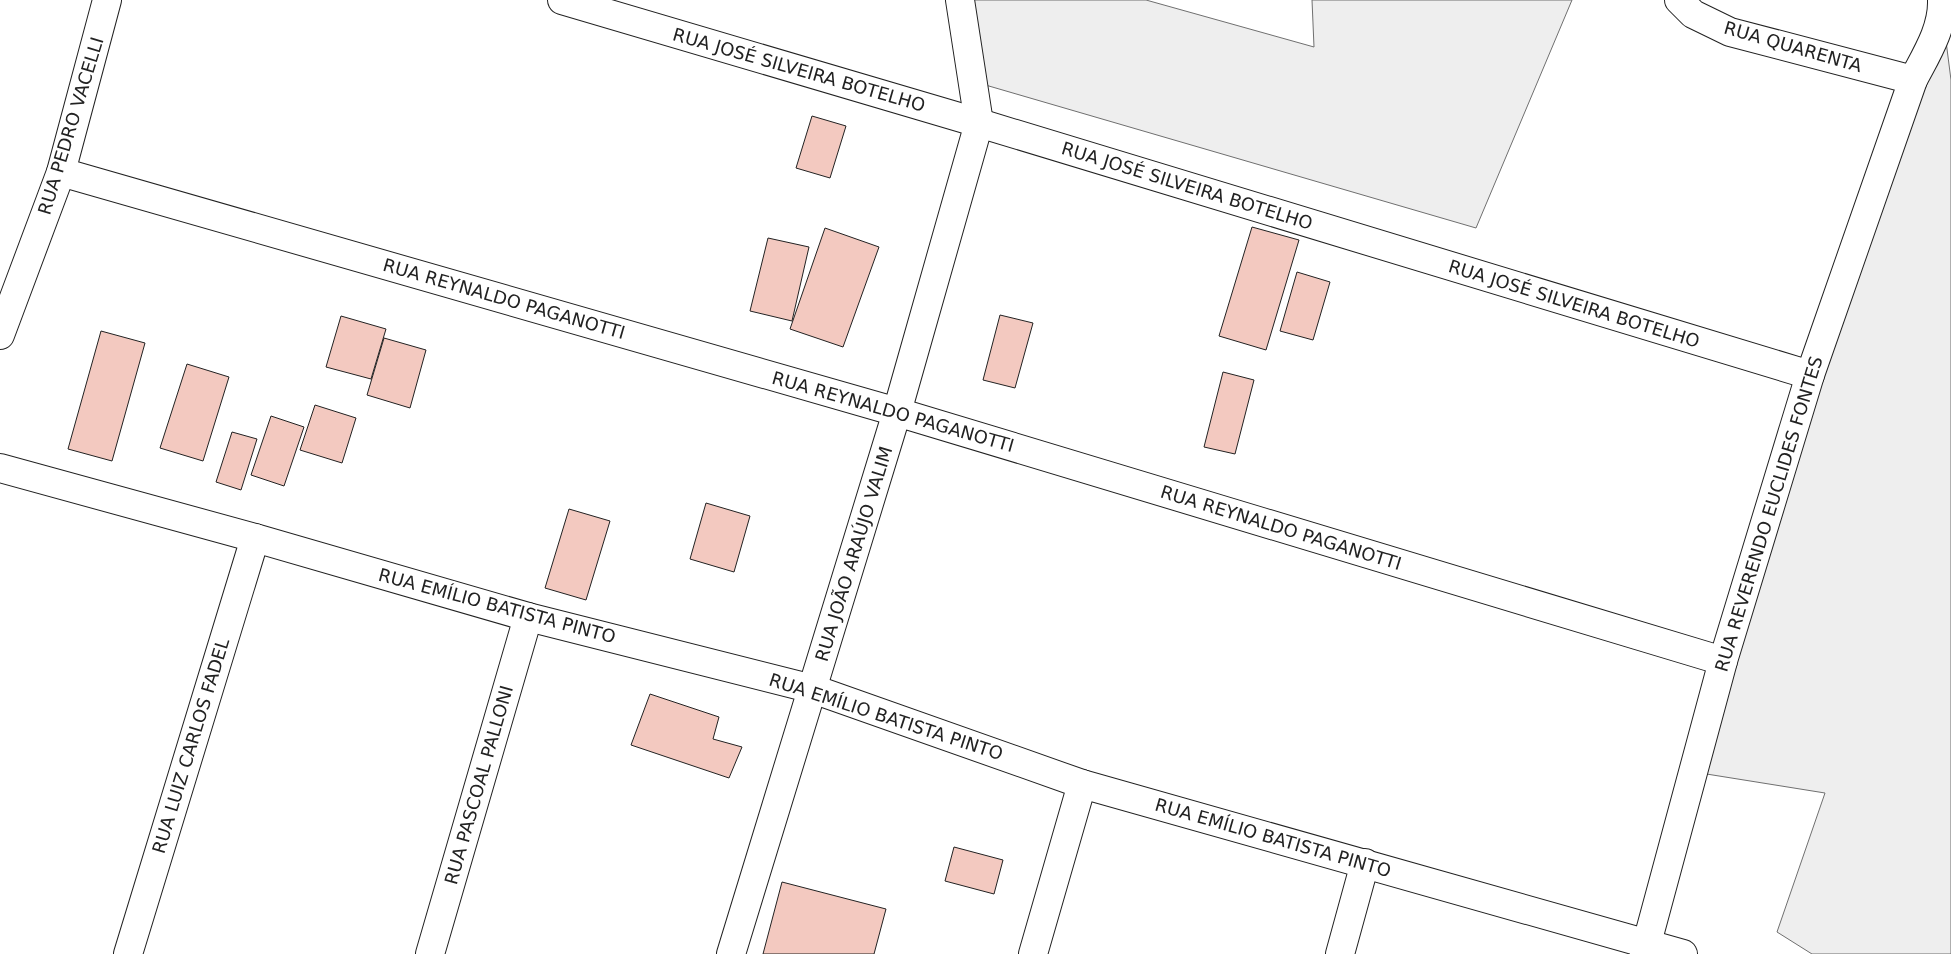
<svg xmlns="http://www.w3.org/2000/svg" width="1951" height="954" font-family="'DejaVu Sans',sans-serif">
  <style>
    .green { fill: #eee; stroke: #6f6f6f }
    .building { fill: #f3c9c0; stroke: #222 }
    .lines { fill: none; stroke-linecap: round; stroke-linejoin: round }
    .street-casing { stroke: #222; stroke-width: 30 }
    .street { stroke: #fff; stroke-width: 28 }
    .labels { text-anchor: middle; stroke-width: 4; stroke-linejoin: round; paint-order: stroke }
    .street-label { font-size: 18px; fill: #222; stroke: #fff }
  </style>
  <rect width="100%" height="100%" fill="#fff"/>
  <g class="green">
    <polygon points="972,0 1146,0 1314,47 1312,0 1572,0 1476,228 982,84"/>
    <polygon points="1942,10 1951,80 1951,954 1812,954 1777,932 1825,793 1694,772"/>
  </g>
  <g class="building">
    <polygon points="812,116 846,126 830,178 796,168"/>
    <polygon points="1252,227 1299,240 1266,350 1219,336"/>
    <polygon points="825,228 879,247 843,347 790,329"/>
    <polygon points="768,238 809,247 792,321 750,311"/>
    <polygon points="1297,272 1330,282 1313,340 1280,331"/>
    <polygon points="1000,315 1033,323 1015,388 983,380"/>
    <polygon points="341,316 386,329 371,379 326,367"/>
    <polygon points="101,331 145,343 112,461 68,449"/>
    <polygon points="384,338 426,350 410,408 367,395"/>
    <polygon points="187,364 229,377 203,461 160,448"/>
    <polygon points="1223,372 1254,380 1235,454 1204,447"/>
    <polygon points="315,405 356,418 342,463 300,450"/>
    <polygon points="271,416 304,427 284,486 251,475"/>
    <polygon points="232,432 257,439 241,490 216,482"/>
    <polygon points="706,503 750,516 734,572 690,559"/>
    <polygon points="569,509 610,521 586,600 545,588"/>
    <polygon points="650,694 719,717 713,739 742,747 729,778 631,745"/>
    <polygon points="954,847 1003,860 994,894 945,881"/>
    <polygon points="782,882 886,909 874,954 763,954"/>
  </g>
  <g class="lines">
    <g class="street-casing">
      <g id="street">
        <polyline points="562,0 979,123 1810,375"/>
        <polyline points="1679,0 1693,14 1730,32 1913,80"/>
        <polyline points="61,172 897,412 1723,661"/>
        <polyline points="0,335 61,172 107,0"/>
        <polyline points="0,468 255,538 528,617 813,689 1082,784 1683,954"/>
        <polyline points="128,954 255,538"/>
        <polyline points="430,954 528,617"/>
        <polyline points="731,954 897,412 979,123 960,0"/>
        <polyline points="1033,954 1082,784"/>
        <polyline points="1340,954 1365,863"/>
        <path d="M 1644,954 L 1723,661 L 1810,375 L 1913,80 C 1926,55 1943,29 1942,0"/>
      </g>
    </g>
    <use href="#street" class="street"/>
  </g>
  <g class="labels">
    <g class="street-label">
      <text transform="translate(1793 47) rotate(16)" y="6">RUA QUARENTA</text>
      <text transform="translate(799 70) rotate(16)" y="6">RUA JOSÉ SILVEIRA BOTELHO</text>
      <text transform="translate(71 126) rotate(-73)" y="6">RUA PEDRO VACELLI</text>
      <text transform="translate(1187 186) rotate(17)" y="6">RUA JOSÉ SILVEIRA BOTELHO</text>
      <text transform="translate(504 299) rotate(16)" y="6">RUA REYNALDO PAGANOTTI</text>
      <text transform="translate(1574 304) rotate(17)" y="6">RUA JOSÉ SILVEIRA BOTELHO</text>
      <text transform="translate(893 412) rotate(16)" y="6">RUA REYNALDO PAGANOTTI</text>
      <text transform="translate(1769 514) rotate(-73)" y="6">RUA REVERENDO EUCLIDES FONTES</text>
      <text transform="translate(1281 528) rotate(17)" y="6">RUA REYNALDO PAGANOTTI</text>
      <text transform="translate(854 554) rotate(-73)" y="6">RUA JOÃO ARAÚJO VALIM</text>
      <text transform="translate(497 606) rotate(15)" y="6">RUA EMÍLIO BATISTA PINTO</text>
      <text transform="translate(886 717) rotate(18)" y="6">RUA EMÍLIO BATISTA PINTO</text>
      <text transform="translate(191 746) rotate(-73)" y="6">RUA LUIZ CARLOS FADEL</text>
      <text transform="translate(479 785) rotate(-74)" y="6">RUA PASCOAL PALLONI</text>
      <text transform="translate(1273 838) rotate(16)" y="6">RUA EMÍLIO BATISTA PINTO</text>
    </g>
  </g>
</svg>
